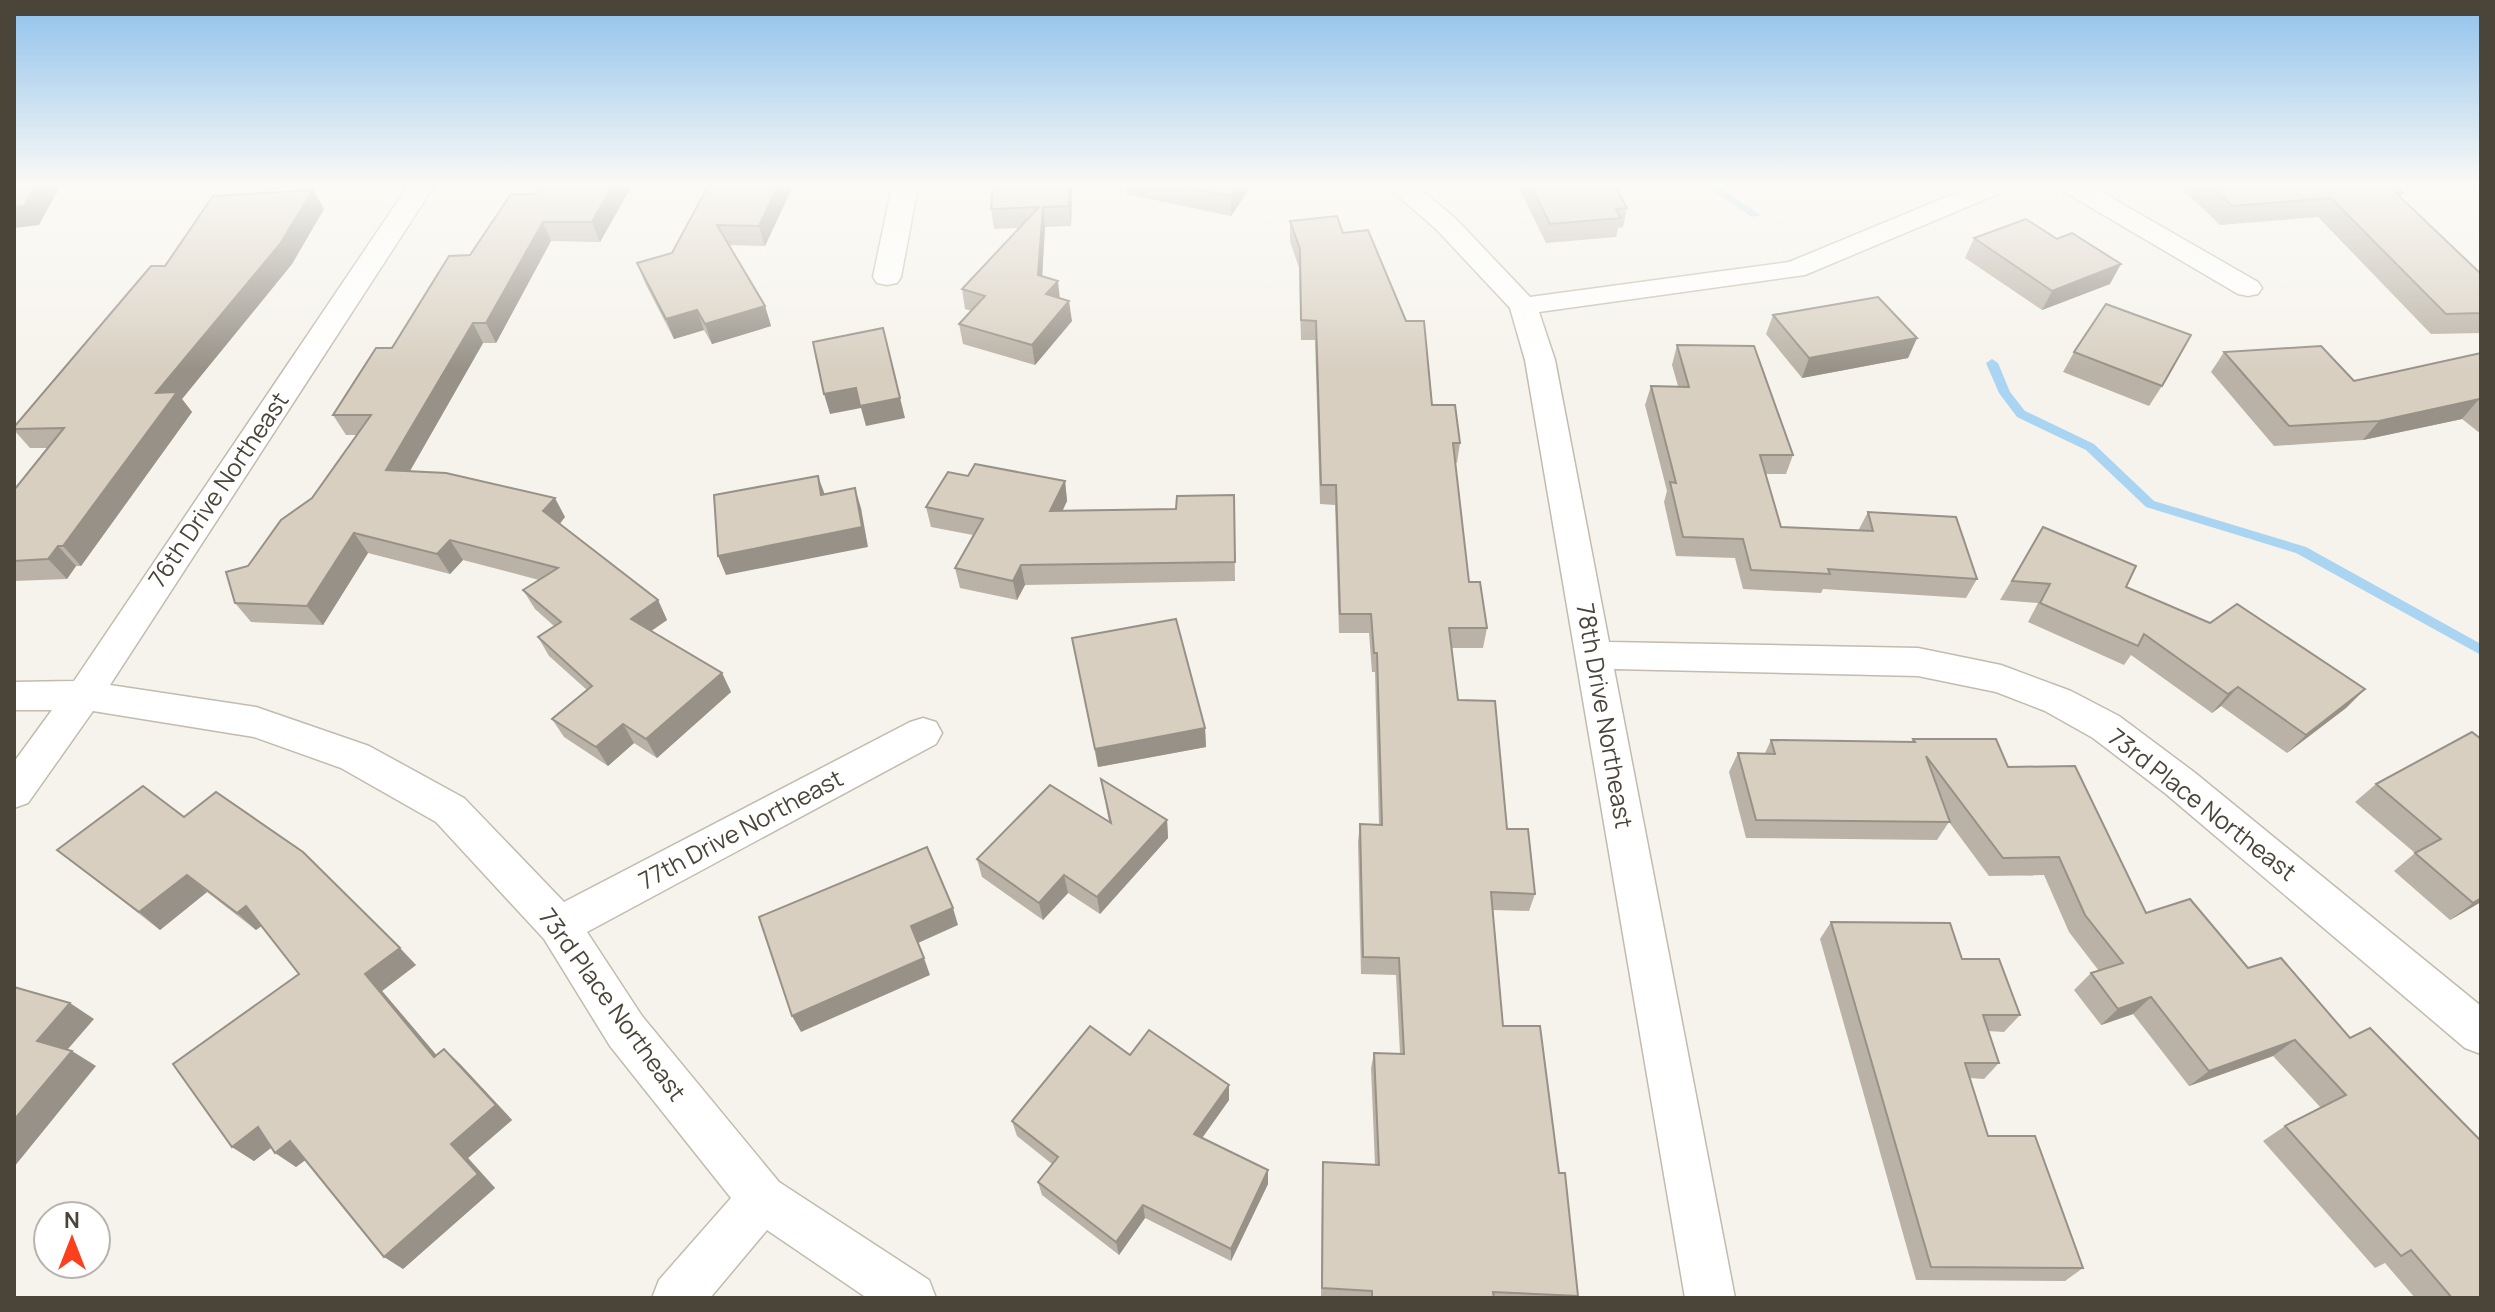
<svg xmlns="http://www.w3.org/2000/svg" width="2495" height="1312" font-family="Manrope,sans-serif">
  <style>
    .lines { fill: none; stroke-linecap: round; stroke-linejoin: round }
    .stream { fill: #a9d4f2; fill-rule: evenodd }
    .street-casing { stroke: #c2bbae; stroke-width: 3 }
    .street { fill: #fff; fill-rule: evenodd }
    .wall { fill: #bab2a6 }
    .shaded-wall { fill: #979187 }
    .building { fill: #d8cfc1; stroke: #979187; stroke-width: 2 }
    .labels { text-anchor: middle; stroke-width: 6; stroke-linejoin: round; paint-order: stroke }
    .street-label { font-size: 24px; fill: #4b4439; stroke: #fff }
  </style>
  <rect width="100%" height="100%" fill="#f6f3ec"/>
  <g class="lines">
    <g class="stream">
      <polygon points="1705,186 1717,186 1761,215 1752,217"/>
      <polygon points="1992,359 1998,363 2010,392 2025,411 2094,444 2154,501 2306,547 2481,644 2481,655 2296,553 2146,507 2086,450 2017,417 1999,393 1986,363"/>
    </g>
    <g class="street-casing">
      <g id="street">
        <polygon points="408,186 434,186 110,685 256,707 369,746 464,798 564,902 910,722 923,718 936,722 942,733 936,744 587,932 642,1016 779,1182 929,1280 936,1298 867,1298 767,1230 710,1298 652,1298 659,1280 731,1198 610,1046 544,939 436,822 341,768 254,737 93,711 28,803 14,808 14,762 52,710 14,710 14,682 74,681"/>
        <polygon points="892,186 918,186 901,277 897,283 887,285 877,283 873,277"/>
        <polygon points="1387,186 1416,186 1455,218 1530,297 1789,262 1973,186 2009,186 2005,191 1805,275 1539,312 1555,360 1609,642 1918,648 2001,665 2071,691 2119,716 2194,772 2481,1006 2481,1054 2465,1048 2166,794 2093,738 2045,711 1996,692 1918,676 1614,669 1735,1298 1685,1298 1525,360 1510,308 1437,230"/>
        <polygon points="2059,186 2091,186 2258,282 2262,288 2258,294 2248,296 2238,294 2063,191"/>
      </g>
    </g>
    <use href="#street" class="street"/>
  </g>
  <g class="wall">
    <polygon points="540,186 629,186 630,189 600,242 551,241 496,343 483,343 410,471 565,517 560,524 658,600 667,620 651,631 722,673 731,692 657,758 634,743 608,766 564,737 552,719 587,690 549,656 538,637 554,626 535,609 523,590 539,580 463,560 450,574 368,553 323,625 251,622 235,603 248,566 312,498 357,435 346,435 333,415 470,255 535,194"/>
    <polygon points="708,186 793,186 765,246 729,245 765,306 771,326 712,344 704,330 674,339 645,283 637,263 672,253"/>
    <polygon points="993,186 1072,186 1071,226 1045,227 1042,276 1060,298 1072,321 1035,365 963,344 959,324 972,311 965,309 962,289 1020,228 994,229 991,209"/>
    <polygon points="1126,186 1251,186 1231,216 1126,194"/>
    <polygon points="1518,186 1615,186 1627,208 1623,227 1618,228 1616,237 1546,243"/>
    <polygon points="2181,186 2396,186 2403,193 2400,197 2481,274 2481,333 2431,334 2318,217 2220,225 2180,187"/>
    <polygon points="313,190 324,209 292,264 182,399 192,412 81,566 76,566 67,579 14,581 14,490 47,448 30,448 14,430 14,427 165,266"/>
    <polygon points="1290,221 1343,233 1432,405 1460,443 1457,463 1455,463 1469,582 1487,628 1483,648 1452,648 1458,700 1507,829 1535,894 1529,911 1493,910 1503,1026 1559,1173 1578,1296 1577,1298 1321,1298 1322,1176 1323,1162 1375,1165 1371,1068 1374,1053 1400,1053 1396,975 1361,974 1358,842 1360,824 1379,825 1375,672 1372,672 1369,633 1339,633 1335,505 1320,504 1315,340 1301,340 1299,268 1290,241"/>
    <polygon points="1974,238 2110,284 2042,310 1965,258"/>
    <polygon points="1773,315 1917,338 1908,358 1802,378 1766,334"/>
    <polygon points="1677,345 1793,455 1786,474 1765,474 1781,527 1858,531 1868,512 1977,579 1966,598 1823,589 1821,593 1743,589 1735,558 1676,556 1664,502 1667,491 1645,405 1651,386 1678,386 1672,365"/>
    <polygon points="2074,352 2162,386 2149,406 2063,372"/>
    <polygon points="2224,352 2354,381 2481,353 2481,434 2462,419 2363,440 2274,446 2211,372"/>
    <polygon points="968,476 1065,481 1067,501 1063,510 1176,509 1234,495 1235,581 1025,585 1017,600 960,588 955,568 973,535 931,527 926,507"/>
    <polygon points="2043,527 2126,587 2365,689 2346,708 2287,753 2221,706 2212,713 2131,655 2124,665 2028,622 2038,603 2000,600"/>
    <polygon points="1072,638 1205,728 1206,747 1098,767"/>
    <polygon points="1913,739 2008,767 2146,913 2248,968 2281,958 2481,1298 2415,1298 2385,1263 2375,1268 2263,1141 2285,1126 2321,1108 2273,1056 2189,1086 2133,1014 2101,1025 2074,990 2091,973 2099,971 2069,932 2044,875 1989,876 1949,822 1937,840 1746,838 1729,772 1738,753 1765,753 1771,740 1911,742"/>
    <polygon points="2481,739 2481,902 2450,920 2394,871 2415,853 2355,802 2376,784"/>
    <polygon points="1101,779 1167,820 1168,838 1100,914 1068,893 1043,920 982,877 977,859 1109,822"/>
    <polygon points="184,817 416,965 382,991 436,1055 444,1049 460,1064 512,1120 468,1158 495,1188 403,1269 305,1160 296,1167 271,1147 254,1161 232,1147 299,974 262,926 256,930 207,892 160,930 57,850"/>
    <polygon points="1831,922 1962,959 2020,1015 2004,1032 1988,1031 1999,1063 1984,1079 1970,1078 1988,1136 2083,1268 2065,1281 1916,1280 1820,939"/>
    <polygon points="1130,1055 1229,1100 1202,1138 1268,1170 1268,1184 1231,1261 1145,1218 1119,1255 1042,1195 1038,1182 1052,1164 1017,1136 1012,1121"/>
  </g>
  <g class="shaded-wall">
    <polygon points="35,186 60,186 39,225 14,228 14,207"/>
    <polygon points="612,186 629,186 630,189 600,242 592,222"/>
    <polygon points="778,186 793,186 765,246 759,226"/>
    <polygon points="1069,186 1072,186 1071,226 1069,206"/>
    <polygon points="1238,186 1251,186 1231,216 1231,196"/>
    <polygon points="313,190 324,209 292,264 182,399 192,412 81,566 63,546 156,393"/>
    <polygon points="1043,207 1045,227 1041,295 1038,275"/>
    <polygon points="543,222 551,241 496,343 486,323"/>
    <polygon points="2121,264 2110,284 2042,310 2052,291"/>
    <polygon points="1058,281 1060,300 1046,294"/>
    <polygon points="1069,301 1072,321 1035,365 1032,345"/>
    <polygon points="765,306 771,326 712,344 705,324"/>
    <polygon points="697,310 704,330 674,339 666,319"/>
    <polygon points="473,323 483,343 399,490 386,470"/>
    <polygon points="883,328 905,418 866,426 861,408 830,414 824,394"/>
    <polygon points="1917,338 1908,358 1802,378 1809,358"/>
    <polygon points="2479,399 2462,419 2363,440 2379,421"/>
    <polygon points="818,476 825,495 821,495"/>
    <polygon points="1065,481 1067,501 1053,530 1050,511"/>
    <polygon points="855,488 861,508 868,547 726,575 718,556"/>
    <polygon points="555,498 565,517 554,530 543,511"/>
    <polygon points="354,533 368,553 323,625 307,606"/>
    <polygon points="450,540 463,560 450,574 437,554"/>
    <polygon points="58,546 76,566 67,579 48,559"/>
    <polygon points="1021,565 1025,585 1017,600 1013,581"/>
    <polygon points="658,600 667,620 641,638 631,619"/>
    <polygon points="722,673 731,692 657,758 646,739"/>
    <polygon points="2238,687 2221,706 2212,713 2228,694"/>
    <polygon points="2365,689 2346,708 2287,753 2306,735"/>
    <polygon points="623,724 634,743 608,766 596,747"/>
    <polygon points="1205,728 1206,747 1098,767 1095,749"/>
    <polygon points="1167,820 1168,838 1100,914 1097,897"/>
    <polygon points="187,875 207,892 160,930 139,912"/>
    <polygon points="1064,875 1068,893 1043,920 1039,903"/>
    <polygon points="2481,898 2481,902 2450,920 2473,903"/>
    <polygon points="246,906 265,923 256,930 237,913"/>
    <polygon points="953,908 958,925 918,943 911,926"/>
    <polygon points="400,948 416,965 382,991 451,1072 434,1057 365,974"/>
    <polygon points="924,958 930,975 801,1032 792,1016"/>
    <polygon points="2151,997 2133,1014 2101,1025 2118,1009"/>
    <polygon points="70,1003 94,1019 61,1057 37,1041"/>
    <polygon points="2295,1040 2273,1056 2189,1086 2209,1071"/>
    <polygon points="444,1049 460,1064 512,1120 468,1158 495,1188 403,1269 384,1257 451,1144"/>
    <polygon points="72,1051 96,1066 14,1167 14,1120"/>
    <polygon points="1229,1085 1229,1100 1195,1148 1194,1134"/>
    <polygon points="258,1127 279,1142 254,1161 232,1147"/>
    <polygon points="290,1141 311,1156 296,1167 275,1153"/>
    <polygon points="1268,1170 1268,1184 1231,1261 1231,1249"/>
    <polygon points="1143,1205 1145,1218 1119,1255 1116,1242"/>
  </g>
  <g class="building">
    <polygon points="14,186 35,186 24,206 14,207"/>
    <polygon points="540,186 612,186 592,222 543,222 486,323 473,323 386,470 446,473 555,498 543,511 658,600 631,619 722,673 646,739 623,724 596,747 552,719 592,686 538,637 561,622 523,590 558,568 450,540 437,554 354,533 307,606 235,603 226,572 248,566 281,520 312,498 371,415 333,415 376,348 392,348 449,256 470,255 511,194 535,194"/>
    <polygon points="708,186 778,186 759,226 717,225 765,306 705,324 697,310 666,319 637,263 672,253"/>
    <polygon points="993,186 1069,186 1069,206 1043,207 1038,275 1058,281 1046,294 1069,301 1032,345 959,324 985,296 962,289 1039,207 991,209"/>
    <polygon points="1181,186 1238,186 1231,196"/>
    <polygon points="1531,186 1615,186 1627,208 1616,209 1621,218 1550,224"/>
    <polygon points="2211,186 2396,186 2403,193 2396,193 2481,274 2481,313 2446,314 2331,198 2232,206"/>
    <polygon points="313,190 280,244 156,393 177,392 63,546 58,546 48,559 14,561 14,490 64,428 14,429 14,427 151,266 165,266 213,196"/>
    <polygon points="1337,216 1343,233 1368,230 1406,321 1424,321 1432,405 1455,405 1460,443 1453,443 1469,582 1480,582 1487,628 1449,628 1458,700 1495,701 1507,829 1528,829 1535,894 1491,892 1503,1026 1540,1026 1559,1173 1565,1173 1578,1296 1493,1292 1494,1298 1372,1298 1372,1291 1322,1288 1323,1162 1379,1165 1374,1053 1404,1054 1399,958 1363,957 1360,824 1382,825 1377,653 1374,653 1371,614 1340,614 1336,485 1321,485 1316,321 1301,320 1300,249 1290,221"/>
    <polygon points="2026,219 2057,239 2072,233 2121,264 2052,291 1974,238"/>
    <polygon points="1878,297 1917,338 1809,358 1773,315"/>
    <polygon points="2106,304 2191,335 2162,386 2074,352"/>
    <polygon points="883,328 900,398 860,406 856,388 824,394 813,342"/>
    <polygon points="1677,345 1754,346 1793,455 1760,455 1781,527 1873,531 1868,512 1956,517 1977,579 1828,569 1830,574 1751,570 1743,539 1683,537 1670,482 1676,483 1651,386 1689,387"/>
    <polygon points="2321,346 2354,381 2481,353 2481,401 2479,399 2379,421 2289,426 2224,352"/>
    <polygon points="975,464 1065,481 1050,511 1176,509 1177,496 1234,495 1235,562 1021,565 1013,581 955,568 983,519 926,507 948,472 968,476"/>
    <polygon points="818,476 821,495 855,488 862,527 718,556 714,495"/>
    <polygon points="2043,527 2136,566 2126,587 2210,623 2237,604 2365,689 2306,735 2238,687 2228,694 2144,634 2138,646 2040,603 2050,584 2012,581"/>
    <polygon points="1176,619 1205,728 1095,749 1072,638"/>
    <polygon points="2472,732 2481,739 2481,898 2473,903 2415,853 2441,839 2376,784"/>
    <polygon points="1913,739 1996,739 2008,767 2075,766 2146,913 2190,899 2248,968 2281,958 2350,1038 2370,1028 2481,1141 2481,1298 2452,1298 2411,1250 2401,1256 2285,1126 2346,1095 2295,1040 2209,1071 2151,997 2118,1009 2091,973 2123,963 2085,915 2059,857 2003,858 1926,756 1950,822 1756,820 1738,753 1775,754 1771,740 1915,742"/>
    <polygon points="1101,779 1167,820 1097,897 1064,875 1039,903 977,859 1050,785 1111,823"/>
    <polygon points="143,786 184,817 216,792 303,852 400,948 365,974 434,1057 444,1049 496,1105 451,1144 478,1174 384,1257 290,1141 275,1153 258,1127 232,1147 173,1064 299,974 246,906 237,913 187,875 139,912 57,850"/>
    <polygon points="927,847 953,908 911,926 924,958 792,1016 759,917"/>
    <polygon points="1831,922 1950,923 1962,959 1999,959 2020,1015 1983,1015 1999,1063 1965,1063 1988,1136 2035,1136 2083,1268 1931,1267"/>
    <polygon points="14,987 70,1003 37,1041 72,1051 14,1120"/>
    <polygon points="1090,1026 1130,1055 1149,1030 1229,1085 1194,1134 1268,1170 1231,1249 1143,1205 1116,1242 1038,1182 1058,1157 1012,1121"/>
  </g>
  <linearGradient id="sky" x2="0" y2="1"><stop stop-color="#8fc1ec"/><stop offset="0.5" stop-color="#fbfaf6"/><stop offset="1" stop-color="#fbfaf6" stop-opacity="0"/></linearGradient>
  <rect width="2495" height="370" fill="url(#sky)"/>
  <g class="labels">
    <g class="street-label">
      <text transform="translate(219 490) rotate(-56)" y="8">76th Drive Northeast</text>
      <text transform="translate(1604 716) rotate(80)" y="8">78th Drive Northeast</text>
      <text transform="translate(2202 805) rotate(38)" y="8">73rd Place Northeast</text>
      <text transform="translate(741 830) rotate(-28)" y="8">77th Drive Northeast</text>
      <text transform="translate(612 1005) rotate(54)" y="8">73rd Place Northeast</text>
    </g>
  </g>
  <rect width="2495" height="1312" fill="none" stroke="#4b4439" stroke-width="32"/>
  <g transform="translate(72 1240)"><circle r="38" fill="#ffffff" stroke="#b7b4b0" stroke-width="2"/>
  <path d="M0-6L14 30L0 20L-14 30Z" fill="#fc3f1d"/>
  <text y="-12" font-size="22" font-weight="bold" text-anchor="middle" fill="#4b4439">N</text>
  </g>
</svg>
